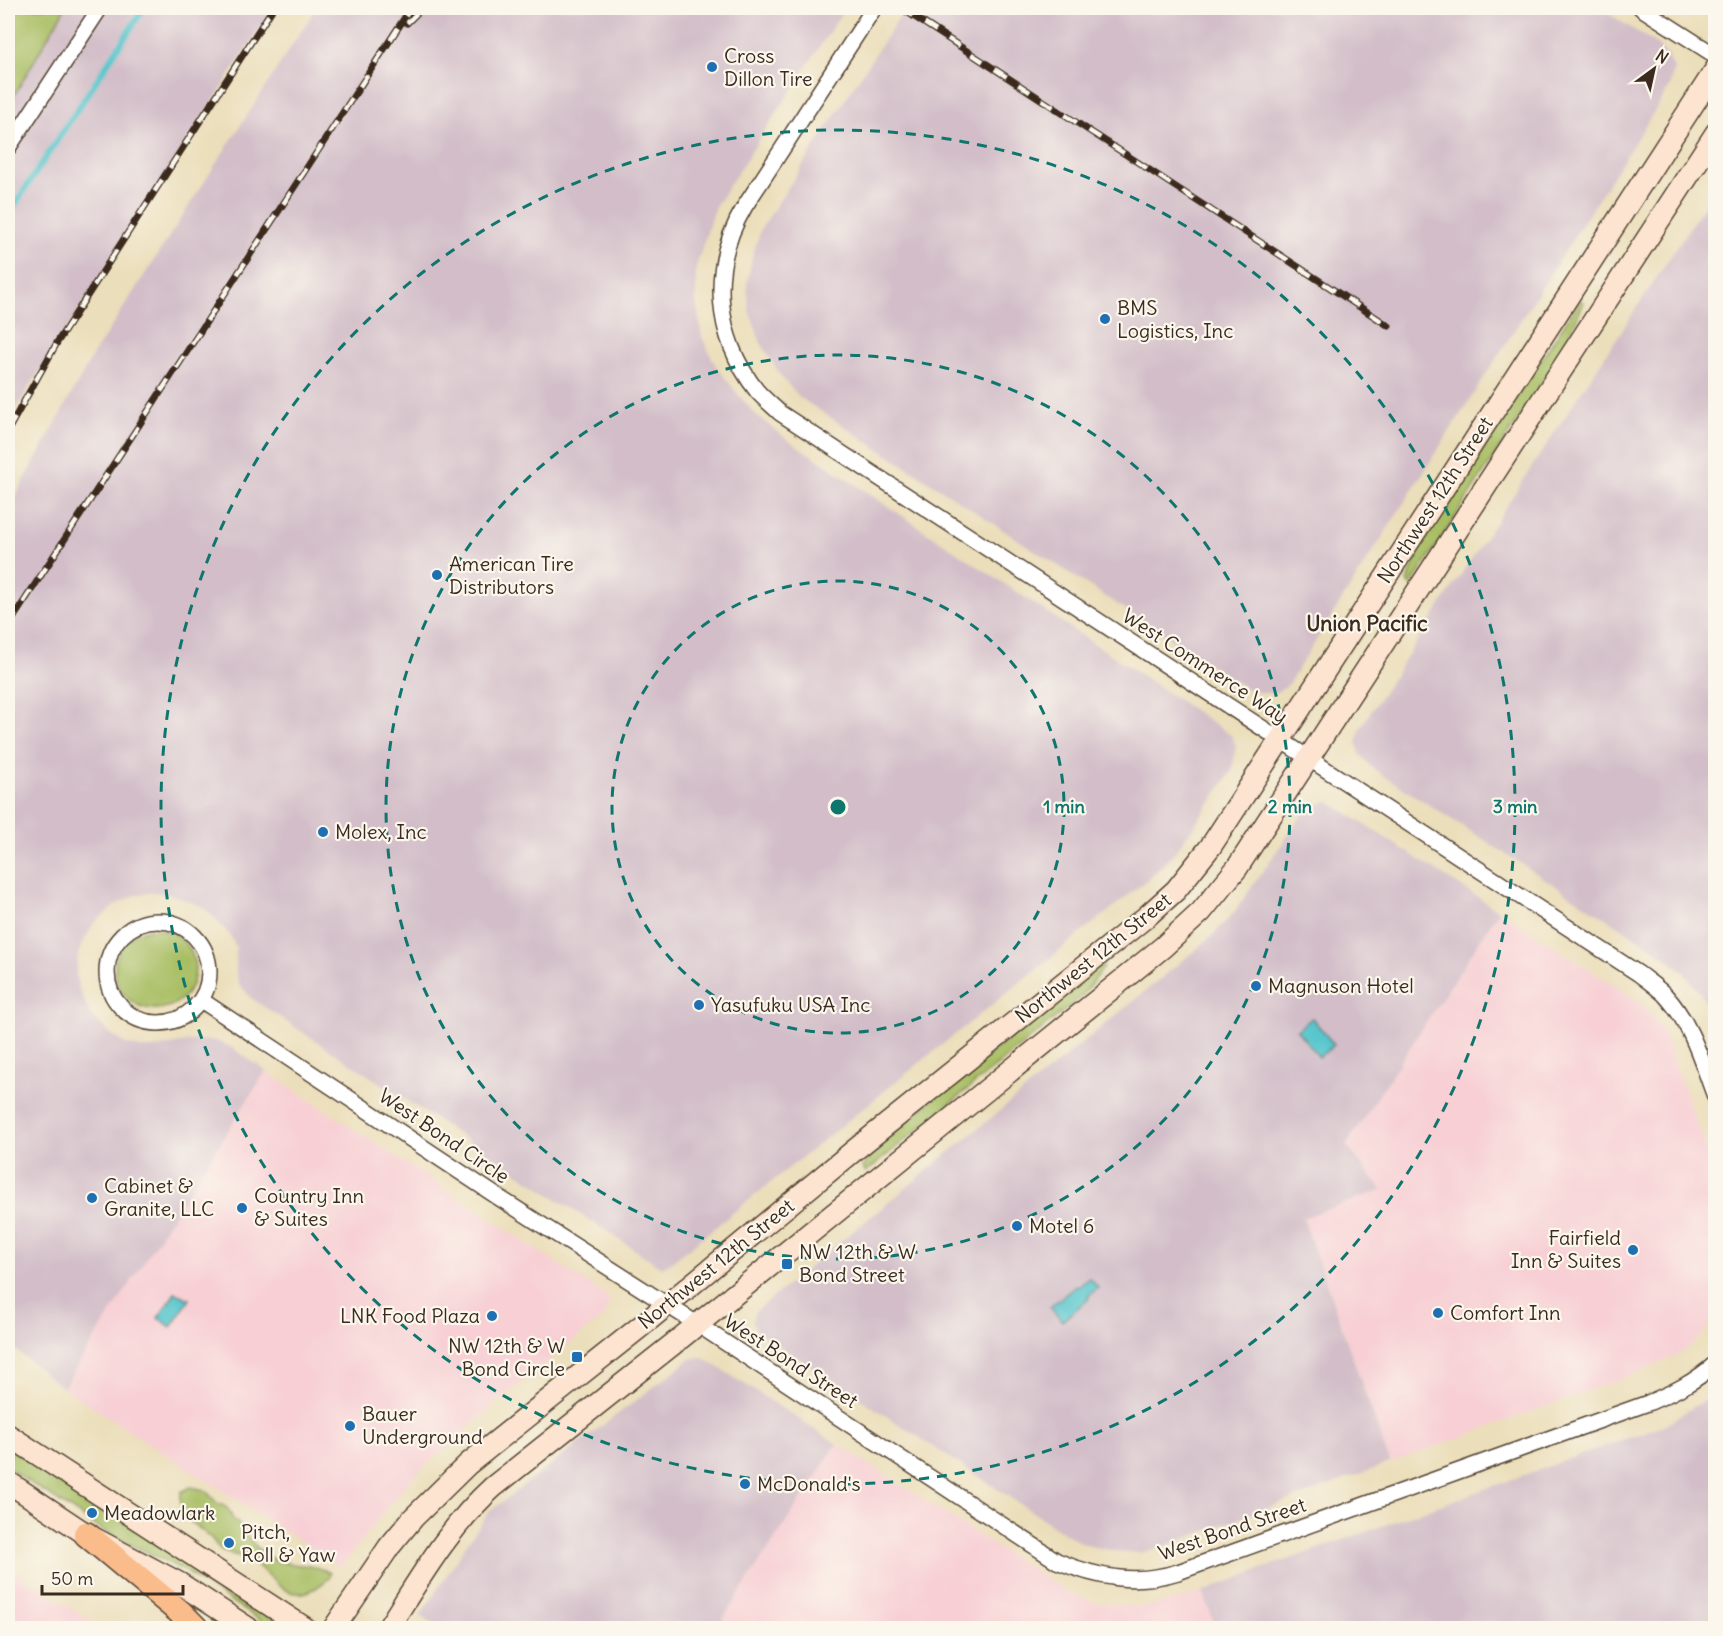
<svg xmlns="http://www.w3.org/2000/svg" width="1723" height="1636" font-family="Delius,sans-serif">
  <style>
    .built { fill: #f7cfd4 }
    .industrial { fill: #d2bdc8 }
    .green { fill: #a8be63; stroke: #727440; stroke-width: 1.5 }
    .water { fill: #59c6cd; stroke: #4a7876; stroke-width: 1.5 }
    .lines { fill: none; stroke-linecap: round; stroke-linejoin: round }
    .stream { stroke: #59c6cd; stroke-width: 6 }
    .street-casing { stroke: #554535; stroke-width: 18 }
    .secondary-casing { stroke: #554535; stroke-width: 24 }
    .primary-casing { stroke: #554535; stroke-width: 27 }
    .street { stroke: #fff; stroke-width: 15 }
    .secondary { stroke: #fde4d1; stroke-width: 21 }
    .primary { stroke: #fabc8b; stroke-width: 24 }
    .rail-casing { stroke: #3b2a1e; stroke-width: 7 }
    .rail { stroke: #fbf7ec; stroke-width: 4.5; stroke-dasharray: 14; stroke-linecap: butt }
    .ring { fill: none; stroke: #0f766e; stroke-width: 3; stroke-dasharray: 10 8 }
    .poi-dot { fill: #1f6fb2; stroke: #fbf7ec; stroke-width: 2 }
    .labels { text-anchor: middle; stroke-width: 4.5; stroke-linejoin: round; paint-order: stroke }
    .poi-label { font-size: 20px; fill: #3b2a1e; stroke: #fbf7ec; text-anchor: start }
    .street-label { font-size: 20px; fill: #3b2a1e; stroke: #fbf7ec }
    .neighbourhood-label { font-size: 21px; font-weight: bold; fill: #3b2a1e; stroke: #fbf7ec }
    .centre { fill: #0f766e; stroke: #fbf7ec; stroke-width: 3 }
    .ring-label { font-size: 18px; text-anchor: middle; font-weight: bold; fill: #0f766e; stroke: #fbf7ec; stroke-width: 4.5; stroke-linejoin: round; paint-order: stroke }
  </style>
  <rect width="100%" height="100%" fill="#fbf7ec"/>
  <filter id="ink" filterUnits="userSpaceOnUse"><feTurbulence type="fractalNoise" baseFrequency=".0167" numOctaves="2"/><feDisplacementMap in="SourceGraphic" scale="12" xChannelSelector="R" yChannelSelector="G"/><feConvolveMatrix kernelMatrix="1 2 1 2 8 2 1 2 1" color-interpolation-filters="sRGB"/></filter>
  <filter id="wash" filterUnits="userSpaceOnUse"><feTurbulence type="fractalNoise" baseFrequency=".008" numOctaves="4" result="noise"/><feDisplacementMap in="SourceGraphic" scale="24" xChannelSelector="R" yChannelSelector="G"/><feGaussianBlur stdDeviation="1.35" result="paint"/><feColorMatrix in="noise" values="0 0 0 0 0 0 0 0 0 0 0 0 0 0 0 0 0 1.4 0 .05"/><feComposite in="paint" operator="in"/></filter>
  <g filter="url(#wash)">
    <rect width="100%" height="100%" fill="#ebdeba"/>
    <g class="built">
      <polygon points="1499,911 1635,999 1644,1007 1664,1034 1715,1173 1715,1316 1703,1333 1689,1347 1675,1356 1618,1380 1390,1463 1303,1217 1382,1190 1346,1145"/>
      <polygon points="266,1071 608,1297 609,1303 605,1315 498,1401 420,1470 396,1496 341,1567 63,1388"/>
      <polygon points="837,1444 1068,1593 1097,1603 1143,1607 1179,1600 1203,1592 1216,1628 717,1628"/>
      <polygon points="8,1570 14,1573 103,1628 8,1628"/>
    </g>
    <g class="industrial">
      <polygon points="66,8 273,8 8,421 8,99"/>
      <polygon points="316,8 845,8 715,207 696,267 696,302 702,337 716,366 736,392 758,417 784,437 1231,735 1236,745 1234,759 1232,771 1192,829 1170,858 1146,881 668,1265 661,1267 252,999 239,984 236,972 236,948 230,935 211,914 199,905 169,894 153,892 136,895 117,904 93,924 78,953 76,972 78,987 91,1016 112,1035 126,1044 141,1048 156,1048 190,1041 214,1040 231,1047 266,1071 63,1388 8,1344 8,510 93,355"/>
      <polygon points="905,8 1600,8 1655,43 1668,56 1674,69 1669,88 1287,686 1275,693 1261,693 1246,688 799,397 780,375 761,343 749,311 747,283 753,254 761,229"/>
      <polygon points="1715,189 1715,1020 1701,994 1683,971 1656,950 1381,774 1370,766 1360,754 1357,743 1360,728"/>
      <polygon points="1328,801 1499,911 1346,1145 1382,1190 1303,1218 1390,1463 1162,1547 1139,1553 1113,1551 1093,1547 1074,1539 1049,1523 757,1331 753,1322 754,1313 1211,937 1235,911 1307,808"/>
      <polygon points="697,1357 704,1358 837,1444 717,1628 439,1628 420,1616 470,1539 490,1511 689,1360"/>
      <polygon points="1715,1394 1715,1628 1216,1628 1203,1592 1256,1571 1664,1425"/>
    </g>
    <g class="green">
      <polygon points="8,8 65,8 8,106"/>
      <polygon points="1580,300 1584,302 1561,353 1411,585 1407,582 1418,553 1434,524"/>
      <circle cx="155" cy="969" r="40"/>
      <polygon points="1101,964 1104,967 1082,996 866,1172 862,1167 882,1141"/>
      <polygon points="8,1446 268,1616 282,1628 272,1628 183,1570 102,1530 8,1468"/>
      <path d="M 191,1487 L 205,1490 L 217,1503 L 226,1507 L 231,1513 L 232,1518 C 241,1524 245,1535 253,1543 C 258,1549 265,1554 271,1558 C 290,1568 312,1562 330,1573 L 329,1578 C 321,1585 310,1594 297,1593 C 280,1593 266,1571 253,1562 C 243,1555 233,1556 223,1551 C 217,1548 215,1542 211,1538 C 193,1522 178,1519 181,1492 Z"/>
    </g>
    <g class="water">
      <polygon points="1312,1018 1334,1045 1319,1057 1297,1030"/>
      <polygon points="1090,1278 1098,1288 1088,1296 1089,1298 1062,1321 1050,1307 1077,1285 1079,1286"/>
      <polygon points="175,1293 190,1299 171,1327 158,1318"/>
    </g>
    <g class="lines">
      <polyline class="stream" points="8,215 144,8"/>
    </g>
  </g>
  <g filter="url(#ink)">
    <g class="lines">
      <g class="street-casing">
        <g id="street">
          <path d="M 874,8 L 745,206 C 709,266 714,336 757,391 C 764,399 773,406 780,413 L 1639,974 C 1648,981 1657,987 1665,995 C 1692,1024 1702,1063 1716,1099"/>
          <polyline points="1641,8 1716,56"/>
          <polyline points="8,148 100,8"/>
          <circle cx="158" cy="972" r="51"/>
          <path d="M 201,1000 L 498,1197 L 697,1324 L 1057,1561 C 1098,1578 1136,1585 1178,1572 L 1648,1403 C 1674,1392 1695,1382 1716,1363"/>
        </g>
      </g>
      <g class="secondary-casing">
        <g id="secondary">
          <polyline points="8,1435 305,1628"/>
          <polyline points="8,1482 86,1534 179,1583 248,1628"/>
          <polyline points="334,1628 389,1547 413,1518 468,1464 645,1323 856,1149 1146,917 1176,890 1211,846 1716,69"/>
          <path d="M 388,1628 C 420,1578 449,1527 493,1487 L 677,1341 L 1163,947 L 1201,912 L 1237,868 L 1716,133"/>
        </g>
      </g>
      <g class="primary-casing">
        <polyline id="primary" points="86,1534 181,1613 196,1628"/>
      </g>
      <use href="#street" class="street"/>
      <use href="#secondary" class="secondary"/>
      <use href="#primary" class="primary"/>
      <g class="rail-casing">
        <g id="rail">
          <polyline points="901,8 1389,326"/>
          <polyline points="407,23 422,8"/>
          <polyline points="8,430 58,341 273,8"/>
          <polyline points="8,626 411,8"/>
        </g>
      </g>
      <use href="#rail" class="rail"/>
    </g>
  </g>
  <g class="ring">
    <circle cx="838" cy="807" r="226"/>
    <circle cx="838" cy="807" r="452"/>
    <circle cx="838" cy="807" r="677"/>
  </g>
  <g class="poi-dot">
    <circle cx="712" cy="67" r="6"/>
    <circle cx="1105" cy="319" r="6"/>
    <circle cx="437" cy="575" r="6"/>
    <circle cx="323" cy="832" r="6"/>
    <circle cx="1256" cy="986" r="6"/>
    <circle cx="699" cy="1005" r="6"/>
    <circle cx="92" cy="1198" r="6"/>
    <circle cx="242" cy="1208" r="6"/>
    <circle cx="1017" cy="1226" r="6"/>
    <circle cx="1633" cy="1250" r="6"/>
    <rect x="781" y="1258" width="12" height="12" rx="3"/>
    <circle cx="1438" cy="1313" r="6"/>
    <circle cx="492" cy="1316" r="6"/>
    <rect x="571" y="1351" width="12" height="12" rx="3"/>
    <circle cx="350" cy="1426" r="6"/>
    <circle cx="745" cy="1484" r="6"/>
    <circle cx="92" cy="1513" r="6"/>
    <circle cx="229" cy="1543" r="6"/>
  </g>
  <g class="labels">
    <g class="poi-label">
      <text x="724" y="63">Cross<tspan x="724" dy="23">Dillon Tire</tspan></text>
      <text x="1117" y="315">BMS<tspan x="1117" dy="23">Logistics, Inc</tspan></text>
      <text x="449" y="571">American Tire<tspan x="449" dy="23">Distributors</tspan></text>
      <text x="335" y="839">Molex, Inc</text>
      <text x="1268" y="993">Magnuson Hotel</text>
      <text x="711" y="1012">Yasufuku USA Inc</text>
      <text x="104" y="1193">Cabinet &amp;<tspan x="104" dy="23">Granite, LLC</tspan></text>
      <text x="254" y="1203">Country Inn<tspan x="254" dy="23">&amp; Suites</tspan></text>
      <text x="1029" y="1233">Motel 6</text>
      <text x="1621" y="1245" text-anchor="end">Fairfield<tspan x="1621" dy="23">Inn &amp; Suites</tspan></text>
      <text x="799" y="1259">NW 12th &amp; W<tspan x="799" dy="23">Bond Street</tspan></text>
      <text x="1450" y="1320">Comfort Inn</text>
      <text x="480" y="1323" text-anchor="end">LNK Food Plaza</text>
      <text x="565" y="1353" text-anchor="end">NW 12th &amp; W<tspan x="565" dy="23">Bond Circle</tspan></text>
      <text x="362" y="1421">Bauer<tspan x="362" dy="23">Underground</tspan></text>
      <text x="757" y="1491">McDonald's</text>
      <text x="104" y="1520">Meadowlark</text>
      <text x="241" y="1539">Pitch,<tspan x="241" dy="23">Roll &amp; Yaw</tspan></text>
    </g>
    <g class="street-label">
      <text transform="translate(1435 500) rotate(-57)" y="7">Northwest 12th Street</text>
      <text transform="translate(1205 666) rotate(33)" y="7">West Commerce Way</text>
      <text transform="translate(1093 958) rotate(-39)" y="7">Northwest 12th Street</text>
      <text transform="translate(444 1136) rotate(34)" y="7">West Bond Circle</text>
      <text transform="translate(716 1264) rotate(-39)" y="7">Northwest 12th Street</text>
      <text transform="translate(791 1361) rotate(33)" y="7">West Bond Street</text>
      <text transform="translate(1232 1529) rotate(-19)" y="7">West Bond Street</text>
    </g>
    <g class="neighbourhood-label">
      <text x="1367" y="631">Union Pacific</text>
    </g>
  </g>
  <circle cx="838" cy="807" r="9" class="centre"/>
  <g class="ring-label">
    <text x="1064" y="813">1 min</text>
    <text x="1290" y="813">2 min</text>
    <text x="1515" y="813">3 min</text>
  </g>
  <rect width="1723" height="1636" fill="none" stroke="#fbf7ec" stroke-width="30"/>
  <g transform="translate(1654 69) rotate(33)" stroke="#fbf7ec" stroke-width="4.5" paint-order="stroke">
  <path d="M0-4.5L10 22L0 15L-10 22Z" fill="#3b2a1e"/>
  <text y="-9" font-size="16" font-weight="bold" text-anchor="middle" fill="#3b2a1e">N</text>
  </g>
  <path d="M42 1585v9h141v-9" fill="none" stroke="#3b2a1e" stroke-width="3"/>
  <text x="51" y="1585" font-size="18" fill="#3b2a1e" stroke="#fbf7ec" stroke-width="4.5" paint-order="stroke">50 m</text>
</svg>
